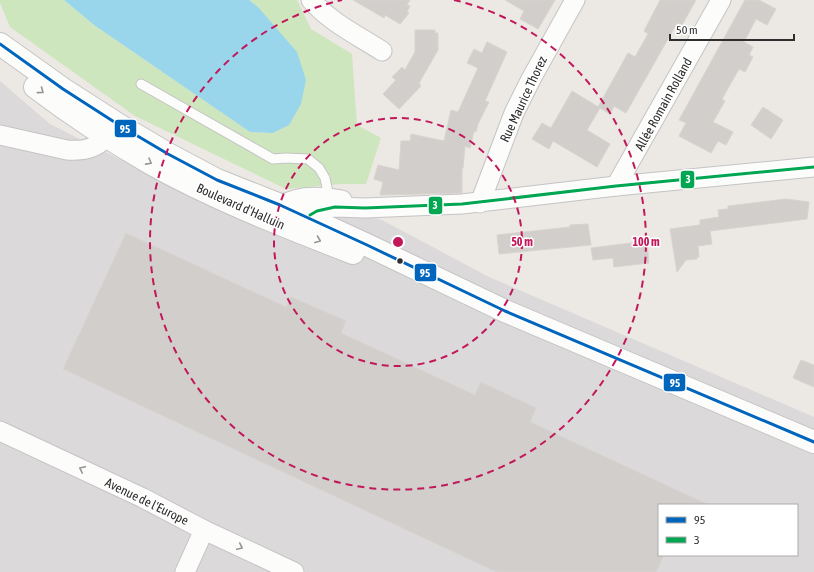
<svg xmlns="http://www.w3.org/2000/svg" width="814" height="572" font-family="'Asap Condensed',sans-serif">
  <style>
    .industrial { fill: #dcd9db; fill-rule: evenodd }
    .green { fill: #cee6be }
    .water { fill: #99d6ec }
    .building { fill: #d1cecb; stroke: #d7d4d0 }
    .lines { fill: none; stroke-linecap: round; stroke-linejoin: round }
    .service-casing { stroke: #c5c4c5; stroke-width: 11 }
    .minor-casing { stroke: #c5c4c5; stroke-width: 21 }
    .secondary-casing { stroke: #c5c4c5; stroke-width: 24 }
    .service { stroke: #fcfcfb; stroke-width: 9 }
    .minor { stroke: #fcfcfb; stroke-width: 19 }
    .secondary { stroke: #fcfcfb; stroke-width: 22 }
    .bus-1-casing { stroke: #fff; stroke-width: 6 }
    .bus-2-casing { stroke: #fff; stroke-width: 6 }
    .bus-1 { stroke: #0065bd; stroke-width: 3 }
    .bus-2 { stroke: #00a651; stroke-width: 3 }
    .oneway { stroke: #959594 }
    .ring { fill: none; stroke: #c2185b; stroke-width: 2; stroke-dasharray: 7 5 }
    .bus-dot { fill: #2e2e2e; stroke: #fff; stroke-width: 1.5 }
    .labels { text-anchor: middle; stroke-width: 3; stroke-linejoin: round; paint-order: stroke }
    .street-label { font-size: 13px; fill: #2e2e2e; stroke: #fff }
    .centre { fill: #c2185b; stroke: #fff; stroke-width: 2 }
    .ring-label { font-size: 12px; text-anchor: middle; font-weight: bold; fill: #c2185b; stroke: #fff; stroke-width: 3; stroke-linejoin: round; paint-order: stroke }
    .line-badge { stroke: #fff; stroke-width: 1.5 }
    .badge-label { font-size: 11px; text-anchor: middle; font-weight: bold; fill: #fff }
  </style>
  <rect width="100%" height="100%" fill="#ece8e4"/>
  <path class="industrial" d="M 0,81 L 50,124 L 123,161 L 382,220 L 489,277 L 814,417 L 814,572 L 0,572 ZM 659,505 L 797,505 L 797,555 L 659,555 Z"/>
  <polygon class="green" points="0,0 64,0 94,25 250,132 273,133 289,125 258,7 249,0 297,0 311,29 352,54 357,125 381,138 366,184 340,184 286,189 135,116 10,27 0,3"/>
  <polygon class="water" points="64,0 249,0 258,7 297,52 306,80 301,104 289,125 273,133 250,132 94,25"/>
  <g class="building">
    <polygon points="353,0 410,0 407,5 410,6 407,12 409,13 400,24 385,15 384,18"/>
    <polygon points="505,0 555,0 538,29 520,19 524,11"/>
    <polygon points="660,0 696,0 682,25 677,23 626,113 614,106 610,114 598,107 628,53 635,57 648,34 644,31"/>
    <polygon points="745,0 759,0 776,9 767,25 756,19 744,42 753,47 749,55 753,57 745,72 739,69 722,99 725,101 713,122 733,132 726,145 718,141 711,153 679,136 686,123 679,120"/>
    <polygon points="415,30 435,30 435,33 438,33 438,50 419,83 421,86 399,109 383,94 396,80 392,77 402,67 405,70 415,52"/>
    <polygon points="487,42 507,52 485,101 489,102 478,124 476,132 474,131 470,148 465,146 463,168 462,169 462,193 380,195 383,182 374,179 378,165 399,170 401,141 410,141 411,134 444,141 451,110 458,112 478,68 467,63 474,49 482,53"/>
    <polygon points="572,91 600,108 587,130 610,144 597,167 553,141 549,149 532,139 542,123 551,128"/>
    <polygon points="763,107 783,120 771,139 751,125"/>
    <polygon points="786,199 809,202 807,219 710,231 712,244 698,246 699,257 697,257 697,259 686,260 677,272 670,229 700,225 700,220 719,217 718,210 728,209 728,206"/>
    <polygon points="588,224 591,245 499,254 497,235 570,227 570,225"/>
    <polygon points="126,233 286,307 291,297 346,321 341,333 475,395 481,382 536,408 530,422 709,505 659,505 659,555 664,555 656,572 497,572 473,561 63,369"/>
    <polygon points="647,241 649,263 614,267 613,258 593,260 591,248"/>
    <polygon points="801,360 814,365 814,387 793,378"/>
  </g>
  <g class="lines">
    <g class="service-casing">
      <polyline id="service" points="141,84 273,159 286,158 308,159 319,168 325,178 329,198"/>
    </g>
    <g class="minor-casing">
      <g id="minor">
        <path d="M 311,0 C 330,22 357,35 382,51"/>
        <path d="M 0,135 L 67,150 C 91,152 100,145 116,128"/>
        <polyline points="616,186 721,0"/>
        <polyline points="480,203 514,113 531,79 575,0"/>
        <path d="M 271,212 C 294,195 315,195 342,200"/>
        <polyline points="297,226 311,214 326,208 335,207 365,208 462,204 616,186 814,167"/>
        <polyline points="0,431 143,498 204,530 294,572"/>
        <polyline points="185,572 204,530"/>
      </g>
    </g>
    <g class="secondary-casing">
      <g id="secondary">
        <polyline points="0,44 63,89 119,125 168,154 217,180 280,205 367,245 505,311 814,442"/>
        <path d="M 35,87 C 72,115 110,140 150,163 C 214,199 284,226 353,253"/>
      </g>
    </g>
    <use href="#service" class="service"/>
    <use href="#minor" class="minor"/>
    <use href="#secondary" class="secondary"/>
    <g class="bus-1-casing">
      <polyline id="bus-1" points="0,44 63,89 119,125 168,154 217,180 280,205 367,245 505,311 814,442"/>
    </g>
    <g class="bus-2-casing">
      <polyline id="bus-2" points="310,215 317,211 335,207 365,208 462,204 616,186 814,167"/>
    </g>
    <use href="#bus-1" class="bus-1"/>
    <use href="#bus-2" class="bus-2"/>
  </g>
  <defs><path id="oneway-chevron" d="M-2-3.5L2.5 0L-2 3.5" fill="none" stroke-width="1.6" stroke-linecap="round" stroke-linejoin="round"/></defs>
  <g class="oneway">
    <use href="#oneway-chevron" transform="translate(41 91) rotate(37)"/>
    <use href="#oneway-chevron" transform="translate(149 162) rotate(29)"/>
    <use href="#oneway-chevron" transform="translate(318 240) rotate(22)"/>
    <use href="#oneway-chevron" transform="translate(82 469) rotate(-155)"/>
    <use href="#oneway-chevron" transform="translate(240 547) rotate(25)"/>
  </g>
  <g class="ring">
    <circle cx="398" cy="242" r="124"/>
    <path d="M454 0A248 248 0 1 1 342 0"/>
  </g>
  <circle class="bus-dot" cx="400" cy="261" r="3.5"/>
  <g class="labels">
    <g class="street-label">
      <text transform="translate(523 99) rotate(-65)" y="5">Rue Maurice Thorez</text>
      <text transform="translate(663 104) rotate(-61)" y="5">Allée Romain Rolland</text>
      <text transform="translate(241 206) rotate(24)" y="5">Boulevard d'Halluin</text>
      <text transform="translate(147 501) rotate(26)" y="5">Avenue de l'Europe</text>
    </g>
  </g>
  <circle cx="398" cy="242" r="6" class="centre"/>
  <g class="ring-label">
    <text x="522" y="246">50 m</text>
    <text x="646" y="246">100 m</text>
  </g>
  <g class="line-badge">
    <rect x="114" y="119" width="23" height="19" rx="4" fill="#0065bd"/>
    <rect x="680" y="170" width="15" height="19" rx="4" fill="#00a651"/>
    <rect x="428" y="196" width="15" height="19" rx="4" fill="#00a651"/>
    <rect x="414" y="263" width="23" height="19" rx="4" fill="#0065bd"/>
    <rect x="663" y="373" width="23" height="19" rx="4" fill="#0065bd"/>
  </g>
  <g class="badge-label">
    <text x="125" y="133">95</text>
    <text x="688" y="183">3</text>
    <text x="435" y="209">3</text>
    <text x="425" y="277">95</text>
    <text x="675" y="387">95</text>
  </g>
  <rect x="658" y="504" width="140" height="52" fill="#ffffff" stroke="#ababab"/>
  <rect x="666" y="517" width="20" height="6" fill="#0065bd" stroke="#ababab"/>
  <text x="694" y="524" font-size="12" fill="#2e2e2e">95</text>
  <rect x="666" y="537" width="20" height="6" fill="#00a651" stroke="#ababab"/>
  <text x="694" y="544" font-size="12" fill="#2e2e2e">3</text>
  <path d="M670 34v6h124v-6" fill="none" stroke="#2e2e2e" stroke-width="2"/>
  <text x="676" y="34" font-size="12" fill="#2e2e2e" stroke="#ffffff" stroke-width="3" paint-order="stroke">50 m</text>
</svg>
